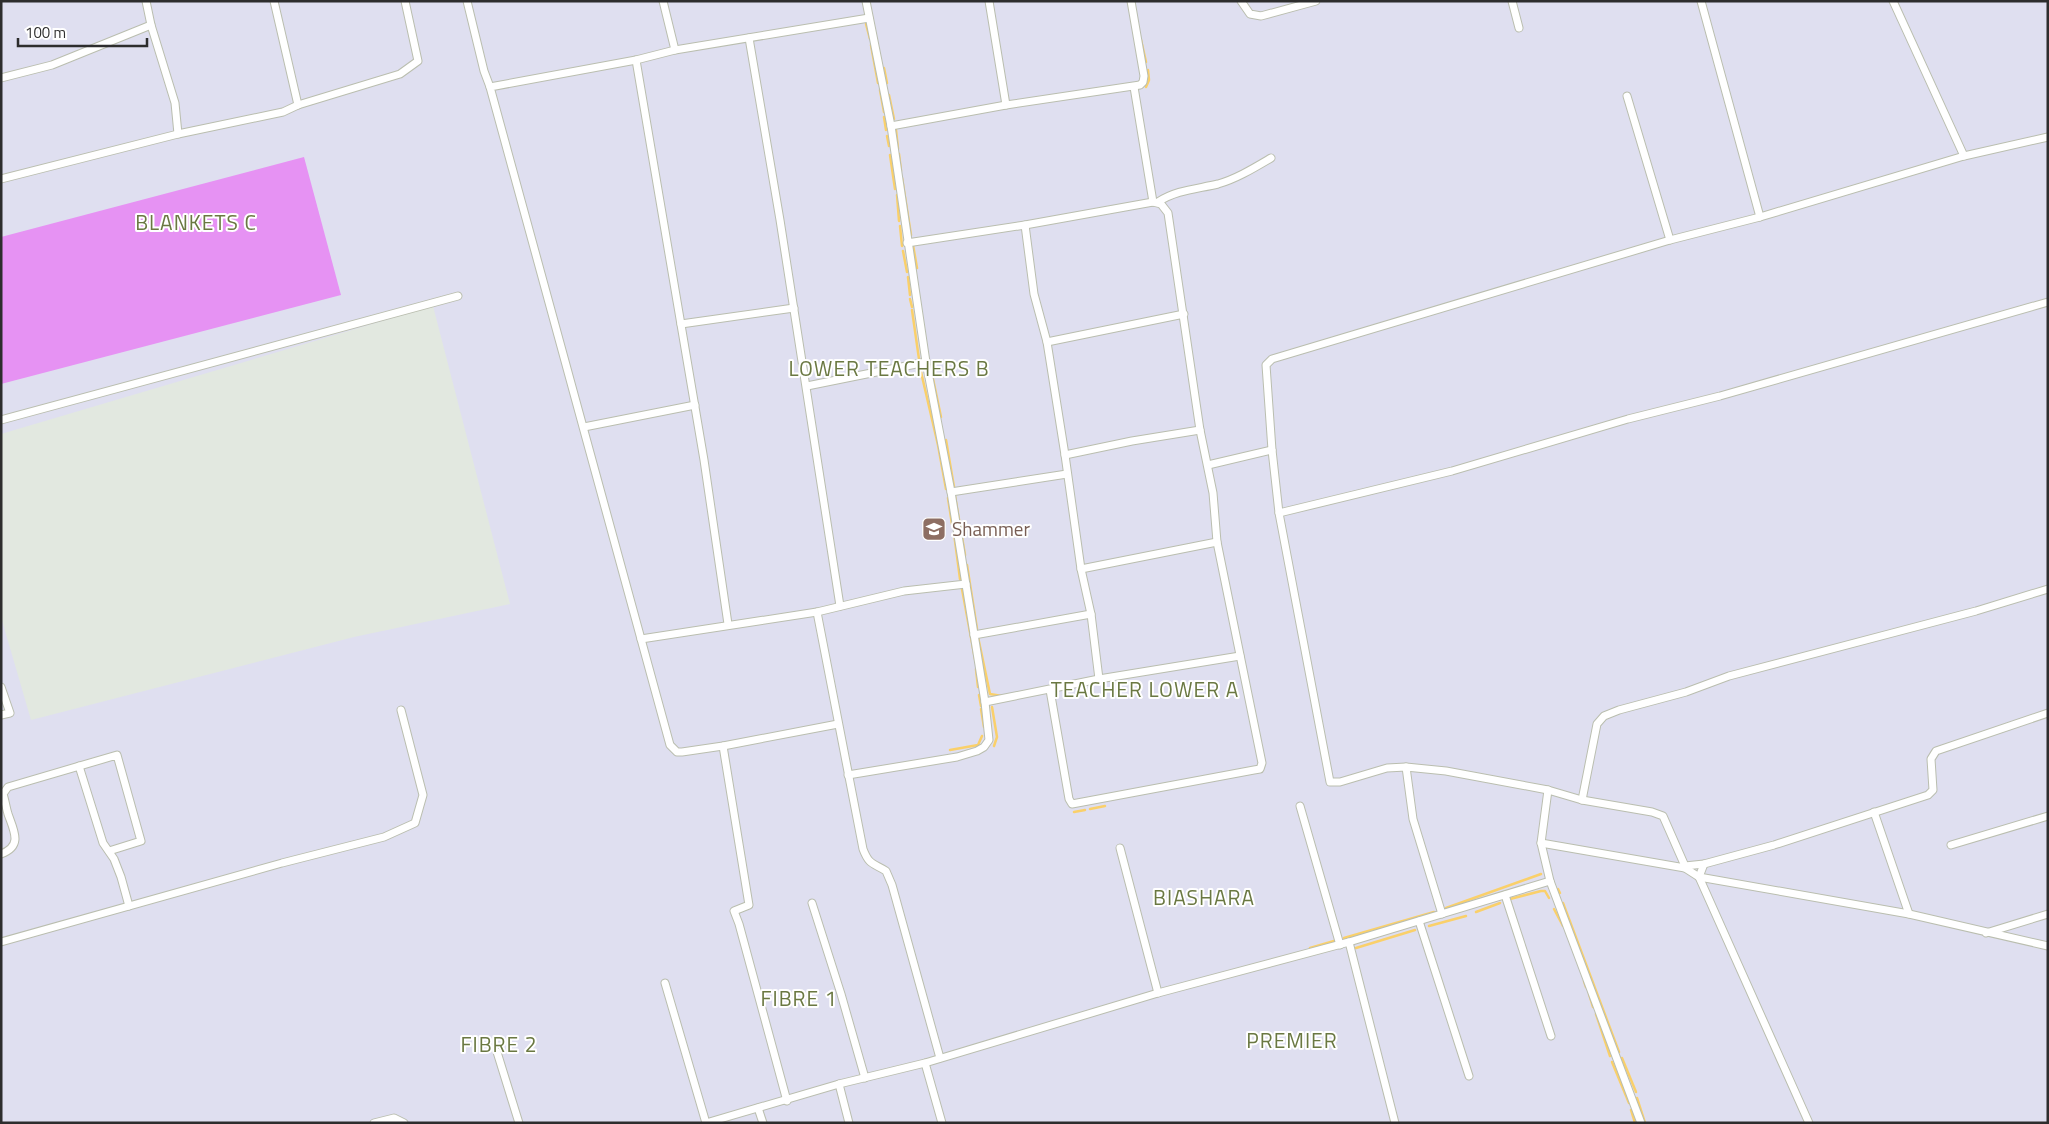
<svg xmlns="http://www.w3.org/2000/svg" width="2049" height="1124" font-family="'Titillium Web',sans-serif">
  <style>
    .industrial { fill: #e2e8e0 }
    .pitch { fill: #e692f3 }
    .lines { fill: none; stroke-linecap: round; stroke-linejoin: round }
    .stream { stroke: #fad06a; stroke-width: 2.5 }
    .street-casing { stroke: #babeaf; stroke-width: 9 }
    .street { stroke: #fff; stroke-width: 7 }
    .labels { text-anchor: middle; stroke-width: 4; stroke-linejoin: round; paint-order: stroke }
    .education-label { font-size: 19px; fill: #785e54; stroke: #fff; text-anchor: start }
    .quarter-label { font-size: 21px; letter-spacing: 1px; fill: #6a7842; stroke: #fff }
  </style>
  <rect width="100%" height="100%" fill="#dfdff0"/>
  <polygon class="industrial" points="433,306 510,604 354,637 31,720 1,617 1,434"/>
  <polygon class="pitch" points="304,157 341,295 1,384 1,237"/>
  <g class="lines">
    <g class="stream">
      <polyline points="866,24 870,39"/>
      <polyline points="1141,40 1146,62"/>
      <polyline points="871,45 878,83"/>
      <polyline points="884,68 887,83"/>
      <polyline points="1146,87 1149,80 1148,70"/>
      <polyline points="880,90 884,112"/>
      <polyline points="889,95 894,119"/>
      <polyline points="884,117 886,130"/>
      <polyline points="896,130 898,149"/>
      <polyline points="887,136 889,146"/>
      <polyline points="899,154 901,171"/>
      <polyline points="890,155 895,189"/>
      <polyline points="902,178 911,235"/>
      <polyline points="897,195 899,221"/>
      <polyline points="900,226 902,246"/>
      <polyline points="913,245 917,268"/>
      <polyline points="903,251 907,272"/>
      <polyline points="908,277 910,295"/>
      <polyline points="910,299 912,307"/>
      <polyline points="912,310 919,359"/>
      <polyline points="921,372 938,445 946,489"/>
      <polyline points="933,379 941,417"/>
      <polyline points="946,440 954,487"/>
      <polyline points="955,496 965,555"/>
      <polyline points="948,498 952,524"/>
      <polyline points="954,533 960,579"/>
      <polyline points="967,565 977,629"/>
      <polyline points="962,589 975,659"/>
      <polyline points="978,637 990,694 1002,696"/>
      <polyline points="976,669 978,687"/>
      <polyline points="979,695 981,706"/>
      <polyline points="992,707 997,737 994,746"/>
      <polyline points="981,709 984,727"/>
      <polyline points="950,750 978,745 982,736"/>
      <polyline points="1090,809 1105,806"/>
      <polyline points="1074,812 1085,810"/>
      <polyline points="1558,889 1560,893"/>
      <polyline points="1510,899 1541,891 1545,891 1549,898"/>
      <polyline points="1563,903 1619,1052"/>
      <polyline points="1446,908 1541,874"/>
      <polyline points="1554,909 1563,926"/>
      <polyline points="1476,912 1500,903"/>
      <polyline points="1429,926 1466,916"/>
      <polyline points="1344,938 1434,912"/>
      <polyline points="1310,948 1334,941"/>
      <polyline points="1356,948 1415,930"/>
      <polyline points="1584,981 1586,987"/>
      <polyline points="1589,994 1593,1007"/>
      <polyline points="1596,1014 1610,1056"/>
      <polyline points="1622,1058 1636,1092"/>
      <polyline points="1612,1062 1629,1103"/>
      <polyline points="1637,1098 1645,1123"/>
      <polyline points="1631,1110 1635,1123"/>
    </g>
    <g class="street-casing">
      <g id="street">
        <polyline points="146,1 151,25 175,103 178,134"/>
        <polyline points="274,1 298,105"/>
        <polyline points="467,1 484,71 490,87"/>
        <polyline points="663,1 675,50"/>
        <polyline points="989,1 1006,105"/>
        <polyline points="1241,1 1250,14 1261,16 1316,1"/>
        <polyline points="1512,1 1519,28"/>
        <polyline points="1701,1 1760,217"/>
        <polyline points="1893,1 1964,156"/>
        <polyline points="749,38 780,220 840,606"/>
        <polyline points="636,60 704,460 728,624"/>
        <polyline points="1,78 52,65 151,25"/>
        <polyline points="1134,87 1153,202"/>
        <polyline points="1627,96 1670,240"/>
        <polyline points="891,126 1006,105 1140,85 1143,82 1144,76 1131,1"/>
        <polyline points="1,179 178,134 283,112 298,105 400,74 418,61 405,1"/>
        <path d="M 1158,202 C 1176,190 1197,189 1218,184 C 1236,179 1254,168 1271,158"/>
        <polyline points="1025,225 1034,294 1047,342 1065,455 1081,569 1091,614 1099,679"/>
        <polyline points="907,243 1025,225 1153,202 1161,204 1168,213 1200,430 1213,493 1217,542 1262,763 1260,769 1254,770 1072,804 1069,799 1050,690"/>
        <polyline points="681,324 794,308"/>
        <polyline points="1047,342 1184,314"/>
        <polyline points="807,386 926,362"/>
        <polyline points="1,420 458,296"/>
        <polyline points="584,427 695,405"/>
        <polyline points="1065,455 1132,441 1200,430"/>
        <polyline points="1208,465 1272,450"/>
        <polyline points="951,492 1067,474"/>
        <polyline points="1279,513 1452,471 1628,419 1720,396 2048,302"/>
        <polyline points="1081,569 1217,542"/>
        <path d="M 817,612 L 863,849 C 869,865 873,863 886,871 L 892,885 L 940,1058"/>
        <polyline points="974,635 1091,614"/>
        <polyline points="641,639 817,612 904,591 966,584"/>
        <polyline points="1,687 10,713 1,715"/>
        <polyline points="985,702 1099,679 1240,656"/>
        <polyline points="838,724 723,746 682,752 677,752 670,745 490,87 636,60 675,50 869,18"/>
        <polyline points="723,746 749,905 734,911 739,924 787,1101"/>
        <polyline points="79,766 103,843 114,859 121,877 129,906"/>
        <polyline points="1406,767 1413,819 1442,914"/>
        <polyline points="848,775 957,757 977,751 984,747 989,740 985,702 951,492 926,362 891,126 866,1"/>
        <polyline points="1548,790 1541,843 1550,881 1641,1123"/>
        <polyline points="1582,800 1597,724 1604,716 1619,710 1686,692 1729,676 1976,611 2048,589"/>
        <polyline points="1300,806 1340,945"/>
        <polyline points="1874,812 1909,914"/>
        <polyline points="1541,843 1685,868 1699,877 1909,914 2048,946"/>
        <polyline points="1951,845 2048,816"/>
        <polyline points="1120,848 1158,993"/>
        <path d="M 1,854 C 23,846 14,831 8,814 C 6,807 5,800 3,794 L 8,787 L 117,755 L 141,841 L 109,851"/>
        <polyline points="1704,864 1699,877 1809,1123"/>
        <polyline points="1685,866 1704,864 1774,845 1928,795 1933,790 1931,759 1936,751 2048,713"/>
        <polyline points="1685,868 1685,866 1663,816 1652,812 1582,800 1548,790 1446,771 1406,767 1387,768 1340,782 1330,782 1279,513 1272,450 1266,365 1272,359 1670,240 1760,217 1964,156 2048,137"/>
        <polyline points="1505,895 1551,1036"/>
        <polyline points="812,903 841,994 865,1078"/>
        <polyline points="1419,921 1469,1076"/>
        <polyline points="1986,933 2048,914"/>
        <polyline points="1,942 282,863 384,837 415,823 423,795 401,710"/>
        <polyline points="1349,942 1395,1123"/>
        <polyline points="665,983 706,1123"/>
        <polyline points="497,1052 519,1123"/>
        <polyline points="925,1063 942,1123"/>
        <polyline points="839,1084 849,1123"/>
        <polyline points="758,1108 763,1123"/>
        <polyline points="374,1123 394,1118 404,1123"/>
        <polyline points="706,1123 839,1084 925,1063 1158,993 1349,942 1550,881"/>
      </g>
    </g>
    <use href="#street" class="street"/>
  </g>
  <defs>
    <g id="school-square" transform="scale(1.25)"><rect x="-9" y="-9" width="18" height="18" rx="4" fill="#8d6e63" stroke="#fff"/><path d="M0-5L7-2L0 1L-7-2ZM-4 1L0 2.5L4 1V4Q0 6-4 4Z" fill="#fff"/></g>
  </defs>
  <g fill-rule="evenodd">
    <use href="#school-square" x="934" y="529"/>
  </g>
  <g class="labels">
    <g class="education-label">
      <text x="952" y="536">Shammer</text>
    </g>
    <g class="quarter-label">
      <text x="196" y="230">BLANKETS C</text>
      <text x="889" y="376">LOWER TEACHERS B</text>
      <text x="1145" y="697">TEACHER LOWER A</text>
      <text x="1204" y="905">BIASHARA</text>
      <text x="799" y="1006">FIBRE 1</text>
      <text x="1292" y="1048">PREMIER</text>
      <text x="499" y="1052">FIBRE 2</text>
    </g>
  </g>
  <rect width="2049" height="1124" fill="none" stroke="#2d2d2d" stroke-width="5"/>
  <path d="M18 38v8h129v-8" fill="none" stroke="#2d2d2d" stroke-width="2.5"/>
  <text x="25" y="38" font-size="15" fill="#2d2d2d" stroke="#ffffff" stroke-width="4" paint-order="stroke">100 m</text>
</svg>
